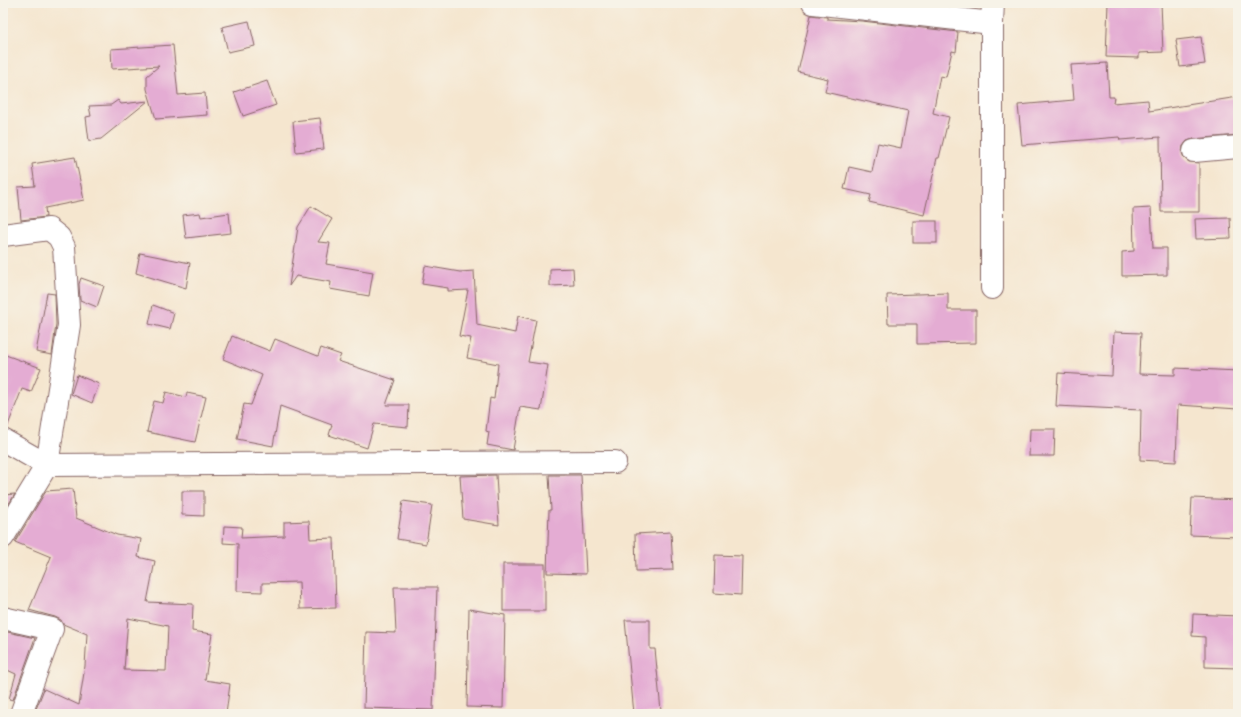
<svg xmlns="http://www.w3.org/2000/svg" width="1241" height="717" font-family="'EB Garamond',serif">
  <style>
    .building { fill: #e4acd3; fill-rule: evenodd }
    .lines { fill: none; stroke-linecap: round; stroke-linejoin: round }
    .street-casing { stroke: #866564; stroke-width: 24 }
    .street { stroke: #fff; stroke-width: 22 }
  </style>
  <rect width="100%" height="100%" fill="#f7f3e8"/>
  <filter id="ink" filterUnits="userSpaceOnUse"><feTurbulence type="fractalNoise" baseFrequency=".025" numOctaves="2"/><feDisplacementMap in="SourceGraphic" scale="8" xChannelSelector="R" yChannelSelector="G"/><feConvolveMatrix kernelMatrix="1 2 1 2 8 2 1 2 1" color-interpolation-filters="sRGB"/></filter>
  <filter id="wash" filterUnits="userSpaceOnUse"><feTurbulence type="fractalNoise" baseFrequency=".012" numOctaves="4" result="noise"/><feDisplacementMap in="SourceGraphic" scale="16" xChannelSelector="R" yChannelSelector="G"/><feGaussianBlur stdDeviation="0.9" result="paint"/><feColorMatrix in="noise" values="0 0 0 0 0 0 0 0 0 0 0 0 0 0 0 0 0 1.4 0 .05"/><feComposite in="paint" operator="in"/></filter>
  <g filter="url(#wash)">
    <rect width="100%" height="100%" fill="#f5e6cf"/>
    <g id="blocks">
      <g class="building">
        <polygon points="1108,3 1161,3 1163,52 1139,53 1139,58 1106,57"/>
        <polygon points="811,15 827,17 827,19 862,21 958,32 956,52 952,51 946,77 940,76 933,113 949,117 939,158 937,158 924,215 869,202 871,195 844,189 849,167 872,172 878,143 901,148 908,111 825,92 828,79 798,72"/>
        <polygon points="249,21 255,46 228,52 222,27"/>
        <polygon points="1201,37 1205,64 1180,67 1176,40"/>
        <polygon points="173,45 178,95 205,93 207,115 156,119 147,89 147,76 159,66 112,69 111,49"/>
        <polygon points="1107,63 1109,97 1114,97 1113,103 1148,100 1149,111 1238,97 1238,135 1193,139 1187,141 1183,146 1182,153 1184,158 1189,162 1199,163 1199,212 1161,212 1160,137 1120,140 1119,137 1022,145 1018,105 1074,100 1071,65"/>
        <polygon points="267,81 276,105 243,116 234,92"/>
        <polygon points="118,100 121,104 148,101 101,139 89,141 86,117 91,116 89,106 111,105"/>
        <polygon points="320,118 324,149 296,152 293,121"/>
        <polygon points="75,157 84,200 45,208 46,217 21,220 18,187 35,186 32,164"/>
        <polygon points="311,206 332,219 318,242 330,243 326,264 373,272 369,296 330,289 331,282 296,276 289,286 298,227"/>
        <polygon points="1151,208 1153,248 1167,248 1167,275 1122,276 1122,252 1134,251 1133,209"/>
        <polygon points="200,213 201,217 229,213 231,233 186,238 183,215"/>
        <polygon points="1230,218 1231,238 1196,239 1195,219"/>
        <rect x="913" y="221" width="24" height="22"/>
        <polygon points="140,253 190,263 186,288 136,273"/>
        <polygon points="425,266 460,272 474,271 477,325 515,333 518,316 536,320 528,362 548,365 541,410 520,407 513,450 487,445 489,432 486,431 490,398 494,399 498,364 467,358 471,338 459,336 468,290 448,291 448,288 422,284"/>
        <polygon points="573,268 574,285 550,286 550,269"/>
        <polygon points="81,278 104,286 97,307 80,300 79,284"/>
        <polygon points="47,293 55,294 56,324 52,355 36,352"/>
        <polygon points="948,293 948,310 976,310 976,343 917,344 917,324 888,324 887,295"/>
        <polygon points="153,305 174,313 170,329 149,324"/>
        <polygon points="1114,332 1141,333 1139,374 1175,375 1175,368 1238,371 1238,409 1178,405 1176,462 1140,460 1141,410 1056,406 1058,373 1112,376"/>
        <polygon points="232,336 270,351 275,339 318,356 321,348 341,355 338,361 395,380 386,405 409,405 408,427 374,424 367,448 329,435 332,425 280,406 273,446 237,439 244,404 251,405 262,375 223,359"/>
        <polygon points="3,354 41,368 31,392 22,389 7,428 3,428"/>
        <polygon points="77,375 99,384 92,403 71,394"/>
        <polygon points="166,392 186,397 187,393 206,397 195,442 147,432 154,401 163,403"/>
        <polygon points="1030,429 1055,429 1054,456 1029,456"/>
        <polygon points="496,475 499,525 463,519 460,476"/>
        <polygon points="549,475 581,475 586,574 547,573 549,510 551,510"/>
        <path d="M 73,489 L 76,518 L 117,535 L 141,539 L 138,557 L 155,561 L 147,602 L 193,604 L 192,631 L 212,634 L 205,680 L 230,684 L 226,714 L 34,714 L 44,689 L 79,705 L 85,666 L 87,634 L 63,624 L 61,620 L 55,617 L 29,610 L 51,557 L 15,542 L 46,491 ZM 128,618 L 168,626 L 166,671 L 124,670 Z"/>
        <polygon points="182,491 204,491 204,516 182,515"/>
        <polygon points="15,494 3,513 3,495"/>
        <polygon points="1192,498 1238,500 1238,537 1190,535"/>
        <polygon points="403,501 432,505 426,544 397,539"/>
        <polygon points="309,521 310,539 334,538 336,608 300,609 299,582 262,583 262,592 237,591 238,544 223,543 224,526 242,527 241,538 284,536 284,522"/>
        <polygon points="671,532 673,570 636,571 635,534"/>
        <polygon points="715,555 742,556 741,595 714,593"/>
        <rect x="503" y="564" width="42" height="47"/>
        <polygon points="394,587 437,587 433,710 364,708 366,632 396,633"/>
        <polygon points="469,609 505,615 503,708 467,707"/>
        <polygon points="1193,614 1238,616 1238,668 1205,667 1205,637 1192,636"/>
        <polygon points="625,620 650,620 650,649 655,649 661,711 634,714"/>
        <polygon points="3,631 35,638 13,700 9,699 16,674 3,668"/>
      </g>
    </g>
  </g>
  <g filter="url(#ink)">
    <use href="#blocks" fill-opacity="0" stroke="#866564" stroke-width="1"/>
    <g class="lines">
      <g class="street-casing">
        <g id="street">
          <polyline points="813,3 992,23"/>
          <polyline points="1194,151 1238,147"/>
          <polyline points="3,235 49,229 59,237 64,247 69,325 47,465 3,537"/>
          <polyline points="992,288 992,23 993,3"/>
          <polyline points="3,440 47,465 615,462"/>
          <polyline points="3,618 52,629 21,714"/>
        </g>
      </g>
      <use href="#street" class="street"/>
    </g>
  </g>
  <rect width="1241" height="717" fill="none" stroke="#f7f3e8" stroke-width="16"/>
</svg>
